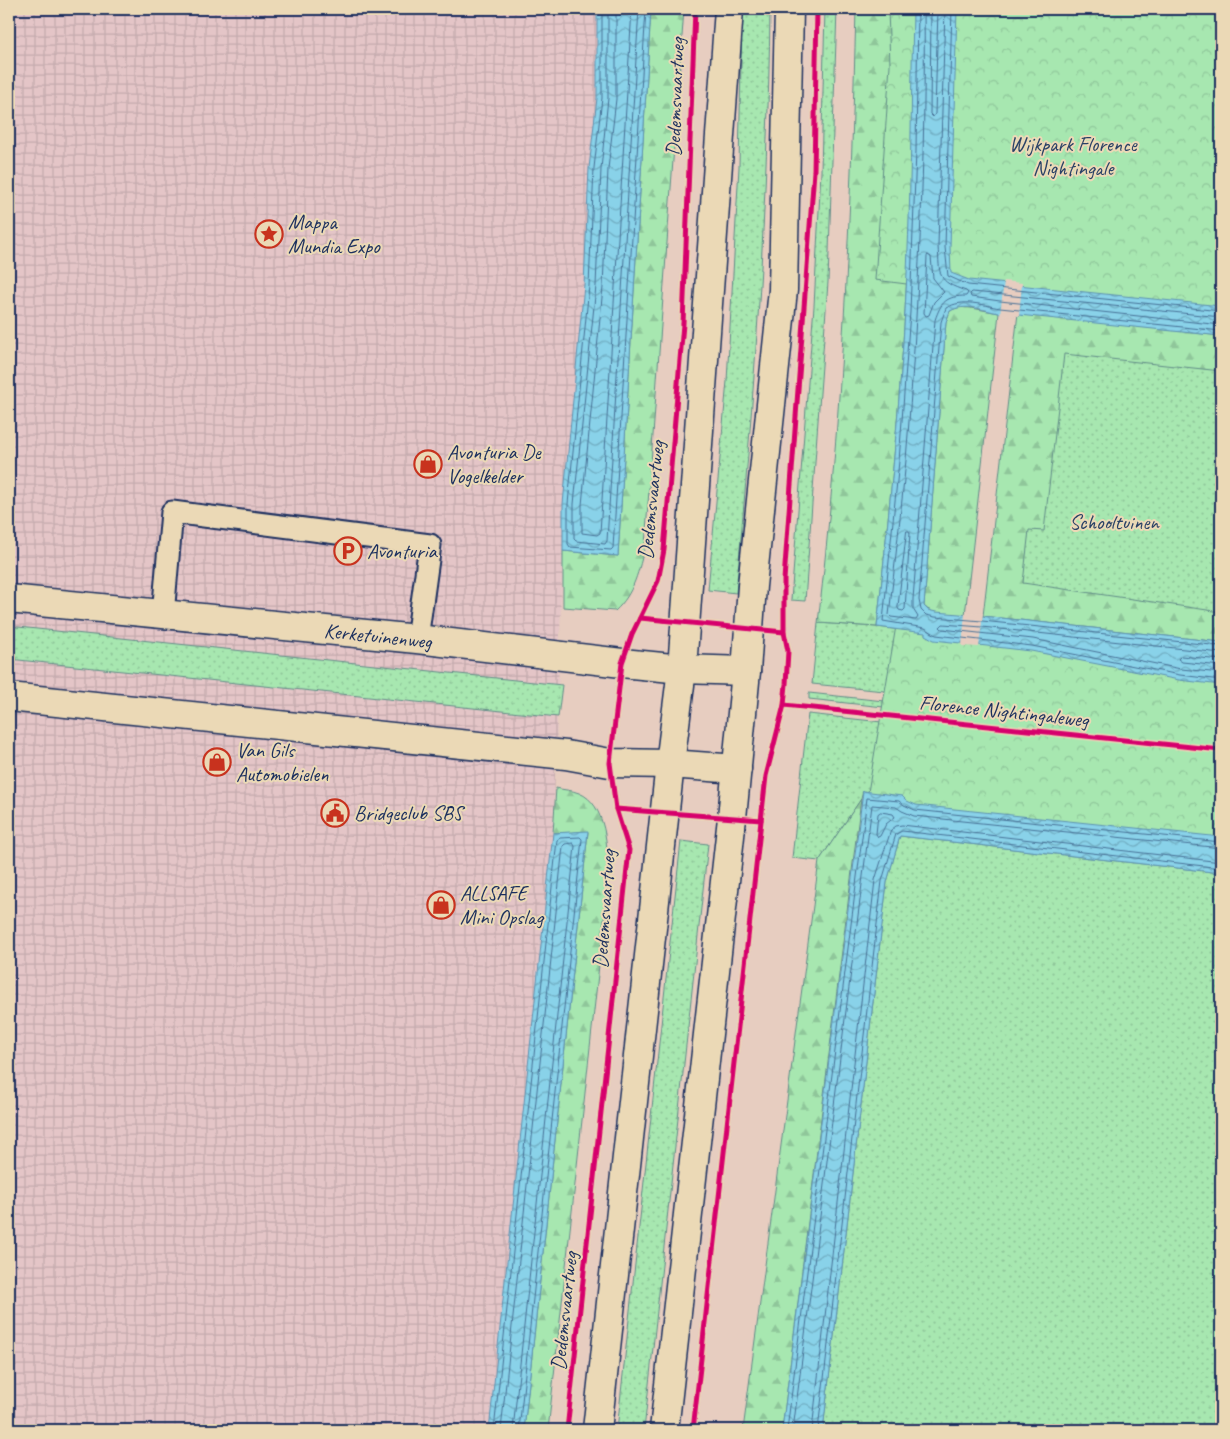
<svg xmlns="http://www.w3.org/2000/svg" width="1230" height="1439" font-family="Caveat,sans-serif">
  <style>
    .industrial { fill: url(#industrial-grid) }
    .grass { fill: url(#grass-dots); stroke: #618b87 }
    .forest { fill: url(#forest-firs); stroke: #618b87 }
    .park { fill: url(#park-crowns); stroke: #618b87 }
    .water { fill: url(#water-waves); stroke: #5d91b1 }
    .pier { fill: #e7cdc0 }
    .lines { fill: none; stroke-linecap: round; stroke-linejoin: round }
    .shore { stroke: #477096; stroke-width: 1 }
    .service-casing { stroke: #1b2f5e; stroke-width: 25 }
    .minor-casing { stroke: #1b2f5e; stroke-width: 31 }
    .secondary-casing { stroke: #1b2f5e; stroke-width: 31 }
    .service { stroke: #ebd9b6; stroke-width: 21 }
    .minor { stroke: #ebd9b6; stroke-width: 28 }
    .secondary { stroke: #ebd9b6; stroke-width: 28 }
    .cycleway-casing { stroke: #ebd9b6; stroke-width: 8 }
    .cycleway { stroke: #d6006c; stroke-width: 5 }
    .labels { text-anchor: middle; stroke-width: 4; stroke-linejoin: round; paint-order: stroke }
    .street-label { font-size: 21px; fill: #1b2f5e; stroke: #ebd9b6 }
    .park-label { font-size: 21px; fill: #294166; stroke: #ebd9b6 }
    .poi-label { font-size: 21px; fill: #1b2f5e; stroke: #ebd9b6; text-anchor: start }
  </style>
  <defs>
    <pattern id="industrial-grid" width="8" height="8" patternUnits="userSpaceOnUse" patternTransform="scale(1.25)"><rect width="8" height="8" fill="#e4c5c7"/><path d="M0 4h8M4 0v8" fill="none" stroke="#c3aaad"/></pattern>
    <pattern id="grass-dots" width="8" height="8" patternUnits="userSpaceOnUse" patternTransform="scale(1.25)"><rect width="8" height="8" fill="#a7e7b0"/><path d="M2 2h.1M6 6h.1" fill="none" stroke="#8fc69a" stroke-width="1.8" stroke-linecap="round"/></pattern>
    <pattern id="forest-firs" width="22" height="20" patternUnits="userSpaceOnUse" patternTransform="scale(1.25)"><rect width="22" height="20" fill="#a7e7b0"/><path d="M5 1l3.5 6h-7zM16 11l3.5 6h-7z" fill="#8fc69a"/></pattern>
    <pattern id="park-crowns" width="20" height="18" patternUnits="userSpaceOnUse" patternTransform="scale(1.25)"><rect width="20" height="18" fill="#a7e7b0"/><path d="M2 6a3 3 0 1 1 6 0M12 15a3 3 0 1 1 6 0" fill="none" stroke="#8fc69a"/></pattern>
    <pattern id="water-waves" width="16" height="10" patternUnits="userSpaceOnUse" patternTransform="scale(1.25)"><rect width="16" height="10" fill="#89d2e9"/><path d="M0 5q4-4 8 0t8 0" fill="none" stroke="#6fabc0"/></pattern>
  </defs>
  <rect width="100%" height="100%" fill="#e7cdc0"/>
  <filter id="ink" filterUnits="userSpaceOnUse"><feTurbulence type="fractalNoise" baseFrequency=".02" numOctaves="2"/><feDisplacementMap in="SourceGraphic" scale="10" xChannelSelector="R" yChannelSelector="G"/><feConvolveMatrix kernelMatrix="1 2 1 2 8 2 1 2 1" color-interpolation-filters="sRGB"/></filter>
  <g filter="url(#ink)">
    <polygon class="industrial" points="9,9 638,9 563,551 553,833 489,1430 9,1430"/>
    <g class="grass">
      <path d="M 742,9 L 770,9 C 768,204 754,399 736,593 L 708,590 L 727,381 L 739,167 Z"/>
      <polygon points="825,9 837,9 828,282 805,601 791,600 814,306 821,172"/>
      <polygon points="1027,315 1221,336 1221,642 992,617"/>
      <polygon points="818,623 877,627 925,633 957,698 812,684"/>
      <polygon points="9,626 562,685 558,717 9,659"/>
      <polygon points="809,693 1221,737 1221,743 809,699"/>
      <polygon points="808,714 1221,759 1221,837 863,791 861,799 819,861 792,858"/>
      <polygon points="900,836 1221,873 1221,1430 823,1430 887,882"/>
      <polygon points="681,841 708,844 644,1430 617,1430"/>
    </g>
    <g class="forest">
      <path d="M 651,9 L 684,9 L 645,545 C 639,570 634,594 615,611 L 563,607 L 563,551 L 618,556 Z"/>
      <path d="M 856,9 L 913,9 C 911,109 911,210 905,311 C 899,416 888,522 877,627 L 818,623 C 842,419 851,214 856,9 Z"/>
      <path d="M 958,307 L 966,307 L 999,313 L 965,615 C 952,614 933,616 924,606 L 946,322 L 950,311 Z"/>
      <polygon points="1018,313 1221,336 1221,371 1064,354 1044,531 1029,530 1023,583 1221,612 1221,642 983,616"/>
      <path d="M 556,788 C 563,790 572,790 579,793 C 607,804 607,849 609,874 L 548,1430 L 524,1430 L 588,832 L 553,833 Z"/>
      <polygon points="861,799 782,1430 743,1430 819,861"/>
    </g>
    <g class="park">
      <polygon points="888,9 1221,9 1221,324 875,280 890,65"/>
      <polygon points="897,620 1221,653 1221,858 864,816"/>
    </g>
    <g class="water">
      <polygon points="597,9 651,9 618,556 563,551 563,504 584,285 589,168 597,98"/>
      <path d="M 913,9 L 957,9 L 950,247 L 951,273 L 969,280 L 1221,306 L 1221,336 L 999,313 C 983,310 965,303 950,311 L 946,322 L 924,606 L 928,610 L 936,612 L 983,616 L 1221,642 L 1221,685 L 1179,680 L 1031,651 L 934,640 L 925,635 L 925,633 L 877,627 C 888,522 899,416 905,311 C 911,210 911,109 913,9 Z"/>
      <polygon points="863,791 902,796 907,801 916,805 1221,837 1221,873 900,836 887,882 823,1430 782,1430"/>
      <polygon points="588,831 524,1430 489,1430 553,833"/>
    </g>
    <g class="pier">
      <polygon points="1004,281 1022,283 1019,316 1000,315"/>
      <polygon points="965,613 983,613 979,647 962,646"/>
    </g>
    <g class="lines">
      <g class="shore">
        <polyline points="602,9 602,98 594,168 589,286 568,504 568,544 570,547 611,550 613,548 646,9"/>
        <polyline points="608,9 608,98 601,169 596,286 574,504 574,539 576,541 605,544 607,541 639,9"/>
        <polyline points="616,9 616,99 608,169 603,287 582,505 582,533 597,535 600,533 632,9"/>
        <polyline points="918,9 916,151 910,312 899,461 883,621 925,628 936,635 1032,646 1180,675 1221,680"/>
        <path d="M 924,9 C 926,159 918,310 906,460 C 901,512 895,563 889,615 L 891,617 L 916,620 L 918,617 L 913,609 L 913,599 L 935,320 C 941,302 946,296 966,296 L 968,293 L 966,291 C 936,281 940,276 938,246 L 945,9"/>
        <polyline points="931,9 930,114 933,117 935,114 938,9"/>
        <polyline points="952,9 945,247 948,276 968,285 1221,311"/>
        <polygon points="928,255 931,257 933,278 944,292 934,302 929,315 926,316 924,313 927,257"/>
        <polyline points="1221,317 1004,295 972,292 970,294 971,297 1000,301 1221,325"/>
        <path d="M 1221,331 L 1000,308 C 982,305 963,298 946,308 L 941,322 L 919,600 L 921,610 L 926,615 L 935,617 L 982,621 L 1221,646"/>
        <polygon points="907,531 909,531 910,533 905,609 903,611 899,610 898,608"/>
        <polyline points="1221,653 982,627 943,624 940,627 942,629 1033,639 1181,669 1221,673"/>
        <polyline points="1221,660 1181,656 1178,659 1182,662 1221,666"/>
        <polygon points="881,812 893,814 895,817 886,824 880,836 878,837 876,834 878,814"/>
        <polyline points="494,1430 557,840 560,838 580,837 582,839 519,1430"/>
        <polyline points="501,1430 563,846 565,844 573,843 575,846 513,1430"/>
        <polyline points="787,1430 867,798 899,801 904,805 915,810 1221,842"/>
        <polyline points="793,1430 872,805 896,807 902,811 914,816 1221,848"/>
        <polyline points="812,1430 875,880 891,830 896,826 902,825 1221,862"/>
        <polyline points="818,1430 882,881 896,834 902,831 1221,868"/>
      </g>
      <g class="service-casing">
        <polyline id="service" points="163,615 172,512 430,545 417,639"/>
      </g>
      <g class="minor-casing">
        <g id="minor">
          <polyline points="9,599 417,639 622,663 682,669 746,671"/>
          <polyline points="9,697 566,755 610,763 670,764 737,769"/>
        </g>
      </g>
      <g class="secondary-casing">
        <g id="secondary">
          <polyline points="597,1430 670,764 682,669 729,9"/>
          <polyline points="664,1430 732,818 746,671 752,586 783,290 789,9"/>
        </g>
      </g>
      <use href="#service" class="service"/>
      <use href="#minor" class="minor"/>
      <use href="#secondary" class="secondary"/>
      <g class="cycleway-casing">
        <g id="cycleway">
          <polyline points="640,618 784,632"/>
          <polyline points="784,705 1221,750"/>
          <polyline points="616,809 761,820"/>
          <polyline points="567,1430 629,850 616,809 610,763 622,663 632,634 658,581 664,550 683,324 695,9"/>
          <polyline points="693,1430 766,776 784,705 786,684 788,651 784,632 784,580 814,171 817,9"/>
        </g>
      </g>
      <use href="#cycleway" class="cycleway"/>
    </g>
  </g>
  <defs>
    <g id="sight-ring" transform="scale(1.4375)"><circle r="9.5" fill="#ebd9b6" stroke="#c8321e" stroke-width="1.5"/><path d="M0-6L1.8-2.2L6-1.7L2.9 1.2L3.7 5.4L0 3.3L-3.7 5.4L-2.9 1.2L-6-1.7L-1.8-2.2Z" fill="#c8321e"/></g>
    <g id="shop-ring" transform="scale(1.4375)"><circle r="9.5" fill="#ebd9b6" stroke="#c8321e" stroke-width="1.5"/><path d="M-5-2.5h2.3a2.7 3.5 0 0 1 5.4 0H5L5.5 6h-11ZM-1.5-2.5h3a1.5 2.3 0 0 0-3 0Z" fill="#c8321e"/></g>
    <g id="parking-ring" transform="scale(1.4375)"><circle r="9.5" fill="#ebd9b6" stroke="#c8321e" stroke-width="1.5"/><path d="M-3.5-5.5H1a3.5 3.5 0 0 1 0 7H-1V5.5H-3.5ZM-1-3.4V-.6H.8a1.4 1.4 0 0 0 0-2.8Z" fill="#c8321e"/></g>
    <g id="civic-ring" transform="scale(1.4375)"><circle r="9.5" fill="#ebd9b6" stroke="#c8321e" stroke-width="1.5"/><path d="M-.6-6.5H3V-4.5H.6V-3L4-1V1h2V6H-6V1h2V-1L-.6-3ZM-1.2 2.5V6h2.4V2.5Z" fill="#c8321e"/></g>
  </defs>
  <g fill-rule="evenodd">
    <use href="#sight-ring" x="269" y="234"/>
    <use href="#shop-ring" x="428" y="464"/>
    <use href="#parking-ring" x="348" y="551"/>
    <use href="#shop-ring" x="217" y="762"/>
    <use href="#civic-ring" x="335" y="813"/>
    <use href="#shop-ring" x="441" y="905"/>
  </g>
  <g class="labels">
    <g class="street-label">
      <text transform="translate(675 97) rotate(-88)" y="7">Dedemsvaartweg</text>
      <text transform="translate(651 500) rotate(-84)" y="7">Dedemsvaartweg</text>
      <text transform="translate(378 636) rotate(6)" y="7">Kerketuinenweg</text>
      <text transform="translate(1004 711) rotate(6)" y="7">Florence Nightingaleweg</text>
      <text transform="translate(604 909) rotate(-86)" y="7">Dedemsvaartweg</text>
      <text transform="translate(564 1311) rotate(-84)" y="7">Dedemsvaartweg</text>
    </g>
    <g class="park-label">
      <text x="1073" y="151">Wijkpark Florence<tspan x="1073" dy="24">Nightingale</tspan></text>
      <text x="1114" y="529">Schooltuinen</text>
    </g>
    <g class="poi-label">
      <text x="288" y="229">Mappa<tspan x="288" dy="24">Mundia Expo</tspan></text>
      <text x="447" y="459">Avonturia De<tspan x="447" dy="24">Vogelkelder</tspan></text>
      <text x="367" y="558">Avonturia</text>
      <text x="236" y="757">Van Gils<tspan x="236" dy="24">Automobielen</tspan></text>
      <text x="354" y="820">Bridgeclub SBS</text>
      <text x="460" y="900">ALLSAFE<tspan x="460" dy="24">Mini Opslag</tspan></text>
    </g>
  </g>
  <rect width="1230" height="1439" fill="none" stroke="#ebd9b6" stroke-width="30"/>
  <rect x="15" y="15" width="1200" height="1409" fill="none" stroke="#1b2f5e" stroke-width="2" filter="url(#ink)"/>
</svg>
